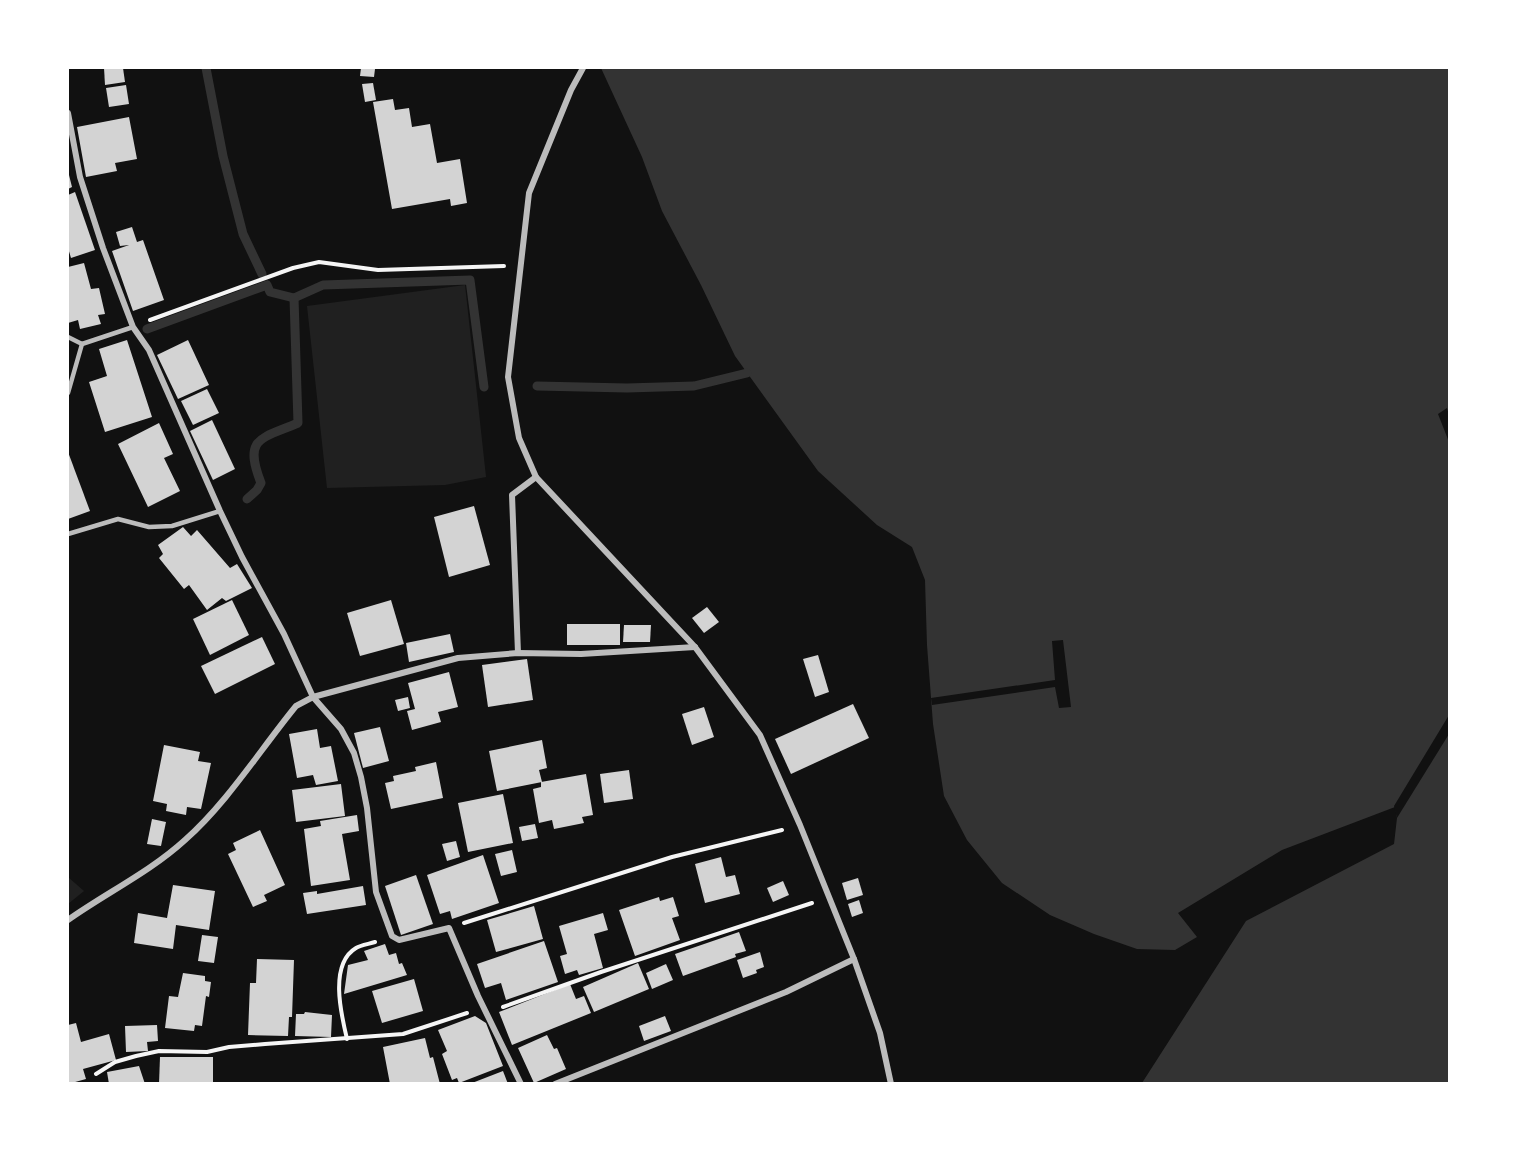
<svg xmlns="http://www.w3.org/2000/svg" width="1517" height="1151" font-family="'Source Sans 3',sans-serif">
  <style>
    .green { fill: #202020 }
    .water { fill: #333 }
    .pier { fill: #111 }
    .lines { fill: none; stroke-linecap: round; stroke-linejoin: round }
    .stream { stroke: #333; stroke-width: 9 }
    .building { fill: #d3d3d3 }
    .path { stroke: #f5f5f5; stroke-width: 4 }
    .service { stroke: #bcbcbc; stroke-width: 4.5 }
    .minor { stroke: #bcbcbc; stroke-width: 6 }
  </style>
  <rect width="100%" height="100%" fill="#111"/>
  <g class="green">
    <polygon points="465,285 486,477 445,485 327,488 307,306"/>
    <polygon points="68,877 84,891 68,904"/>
  </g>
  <polygon class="water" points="601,68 1449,68 1449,1083 1142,1083 1246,921 1394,844 1397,818 1395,807 1282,850 1178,913 1197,937 1175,950 1137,949 1094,934 1050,915 1002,883 967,840 944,796 933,724 927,645 925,580 912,547 877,525 818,471 735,356 701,285 662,211 642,157"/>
  <g class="pier">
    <polygon points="1447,408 1449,415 1449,442 1438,414"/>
    <polygon points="1063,640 1071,707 1059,708 1055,687 932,705 931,698 1055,680 1052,641"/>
    <polygon points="1449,715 1449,734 1397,818 1394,806"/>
  </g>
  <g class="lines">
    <g class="stream">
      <polyline points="206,68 223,156 243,234 262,274"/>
      <polyline points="147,329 267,285 270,292 294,298 323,285 470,280 484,387"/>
      <polyline points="537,386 627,388 694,386 747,373"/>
      <path d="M 247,499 L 257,490 L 261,483 C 243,437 261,439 298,423 L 294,298"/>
    </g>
  </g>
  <g class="building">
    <polygon points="104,68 123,68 125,82 105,85"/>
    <polygon points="361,68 375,69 374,77 360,76"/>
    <polygon points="373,83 376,100 365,102 362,84"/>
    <polygon points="126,85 129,104 109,107 106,88"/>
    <polygon points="393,99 395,110 409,108 412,127 430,124 437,163 460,159 467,203 451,206 450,199 392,209 373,102"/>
    <polygon points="129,117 137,159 115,163 117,171 86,177 77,127"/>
    <polygon points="68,171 72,187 68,189"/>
    <polygon points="75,192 95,250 71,258 68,248 68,195"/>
    <polygon points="132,227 137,242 143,240 164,300 133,311 112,251 129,245 120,246 116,232"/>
    <polygon points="84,263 91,289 99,288 105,314 98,315 101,324 80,329 78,320 68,323 68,267"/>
    <polygon points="127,340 152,417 105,432 89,382 107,376 99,349"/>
    <polygon points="188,340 209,385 178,399 157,355"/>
    <polygon points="207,389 219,413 193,425 181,401"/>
    <polygon points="212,420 235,469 213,480 190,431"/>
    <polygon points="159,423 173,454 164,458 180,491 148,507 118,444"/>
    <polygon points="68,452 90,511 68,519"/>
    <polygon points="474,506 490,565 449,577 434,517"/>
    <polygon points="183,527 191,536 197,530 230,568 237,564 252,588 226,601 222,598 207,610 189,585 184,589 159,558 163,554 158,545"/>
    <polygon points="232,600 249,635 210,655 193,619"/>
    <polygon points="391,600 404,644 360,656 347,613"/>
    <polygon points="707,607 719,622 704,633 692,618"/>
    <rect x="567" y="624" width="53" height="21"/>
    <polygon points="624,625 651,625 650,642 623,642"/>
    <polygon points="450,634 454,652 409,662 406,643"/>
    <polygon points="262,637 275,664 215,694 201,666"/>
    <polygon points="818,655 829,692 815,697 803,659"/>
    <polygon points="527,659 533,700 488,707 482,665"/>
    <polygon points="449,672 458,707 438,712 441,722 412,730 407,711 415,709 408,683"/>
    <polygon points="408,697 410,708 398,711 395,700"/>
    <polygon points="853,704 869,738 791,774 775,739"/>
    <polygon points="704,707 714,737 692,745 682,714"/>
    <polygon points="380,727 389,761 363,768 354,733"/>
    <polygon points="317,729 320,748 331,746 338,781 316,785 313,775 297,778 289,734"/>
    <polygon points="542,740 547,768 539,770 542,782 497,791 489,751"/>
    <polygon points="164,745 200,752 198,761 211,763 201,809 187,807 186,815 166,811 167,804 153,801"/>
    <polygon points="436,762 443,798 391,809 385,783 394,781 393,776 416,771 415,767"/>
    <polygon points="629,770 633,799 604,803 600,774"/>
    <polygon points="586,774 593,815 582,817 584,823 554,829 552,820 539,823 533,789 541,787 541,782"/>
    <polygon points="341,784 345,816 296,822 292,790"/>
    <polygon points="503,794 513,843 468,852 458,803"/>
    <polygon points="357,815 359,831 342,834 350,880 311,886 304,829 321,826 320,821"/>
    <polygon points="152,819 166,822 161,846 147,844"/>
    <polygon points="535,824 538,838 522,841 519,827"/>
    <polygon points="260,830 285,885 264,895 267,901 253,907 228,854 236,850 233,843"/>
    <polygon points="456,841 460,857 447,861 442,844"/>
    <polygon points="512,850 517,872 501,876 495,854"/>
    <polygon points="483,855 499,903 452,919 450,911 440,914 427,875"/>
    <polygon points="721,857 726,877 735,875 740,894 705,903 695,864"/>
    <polygon points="416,875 433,924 401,935 385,886"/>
    <polygon points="858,878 863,895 847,900 842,883"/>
    <polygon points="783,881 789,895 773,902 767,888"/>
    <polygon points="173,885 215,891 209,930 176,925 173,949 134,943 138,913 167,918"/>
    <polygon points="363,886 366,905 307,914 303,893 317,891 317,894"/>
    <polygon points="659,897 660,901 673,897 679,916 672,918 680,940 635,956 619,910"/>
    <polygon points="859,900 863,913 852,917 848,904"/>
    <polygon points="534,906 543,939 496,952 487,920"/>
    <polygon points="603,913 608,930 594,934 603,968 579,975 577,970 565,974 560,956 567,954 559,926"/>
    <polygon points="739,932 746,951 735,954 736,957 683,976 675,954"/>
    <polygon points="202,935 218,937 214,963 198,961"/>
    <polygon points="544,941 558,982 506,1000 501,983 485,988 477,964"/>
    <polygon points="385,944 389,955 396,953 399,964 402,963 407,975 344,994 348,965 368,960 364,951"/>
    <polygon points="760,952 764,967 756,970 757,973 743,978 737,960"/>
    <polygon points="257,959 294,960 292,1017 289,1017 288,1036 248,1035 250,983 256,983"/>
    <polygon points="638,963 649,989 594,1012 583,987"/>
    <polygon points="666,964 673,980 652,989 646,973"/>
    <polygon points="183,973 205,976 205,981 211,982 209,997 206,996 202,1026 195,1025 194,1031 165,1028 169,996 178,997"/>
    <polygon points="414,979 423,1011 382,1023 372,991"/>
    <polygon points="570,984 576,999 584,996 591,1013 512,1045 499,1012"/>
    <polygon points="305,1012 332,1015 331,1037 295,1036 296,1014 304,1014"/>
    <polygon points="475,1016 486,1023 503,1066 459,1083 457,1078 452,1080 442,1054 447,1051 438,1030"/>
    <polygon points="665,1016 671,1031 644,1041 639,1026"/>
    <polygon points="76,1023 81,1042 109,1034 116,1060 83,1069 86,1079 68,1084 68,1025"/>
    <polygon points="157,1025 158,1041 147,1042 148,1051 126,1052 125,1026"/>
    <polygon points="547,1035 554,1049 557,1048 566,1069 534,1083 518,1048"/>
    <polygon points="425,1038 430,1058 433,1057 440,1084 390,1084 383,1047"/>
    <polygon points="160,1057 213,1057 213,1084 159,1084"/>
    <polygon points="139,1066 145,1084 109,1084 107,1072"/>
    <polygon points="503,1071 508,1084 472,1084 472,1083"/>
  </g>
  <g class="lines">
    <g class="path">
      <polyline points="150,320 293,268 319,262 378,270 504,266"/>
      <polyline points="464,923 672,857 782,830"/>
      <polyline points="503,1007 601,972 812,903"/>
      <path d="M 347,1039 C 341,1014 329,964 356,948 C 361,945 369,944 375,942"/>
      <polyline points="96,1074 115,1062 136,1056 159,1051 207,1052 229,1047 265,1044 403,1034 467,1013"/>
    </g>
    <g class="service">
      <polyline points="68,337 82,344 133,327"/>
      <polyline points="68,393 82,344"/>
      <polyline points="68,534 118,519 149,527 172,526 220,511"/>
    </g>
    <g class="minor">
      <polyline points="583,68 571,90 529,193 508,377 519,438 536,477 695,647 760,735 800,825 854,959 880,1033 891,1084"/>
      <polyline points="68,113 80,177 103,248 133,327 149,350 220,511 242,557 284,634 313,697 341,729 354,753 361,777 367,808 376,892 392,936 399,940 449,928 478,996 521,1084"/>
      <polyline points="518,653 512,495 536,477"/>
      <path d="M 68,920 C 106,893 150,872 185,840 C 227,803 260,750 296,706 L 313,697 L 458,658 L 518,653 L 581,654 L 695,647"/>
      <polyline points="555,1084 786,992 854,959"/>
    </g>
  </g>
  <rect width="1517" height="1151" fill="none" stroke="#ffffff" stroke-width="138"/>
</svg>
